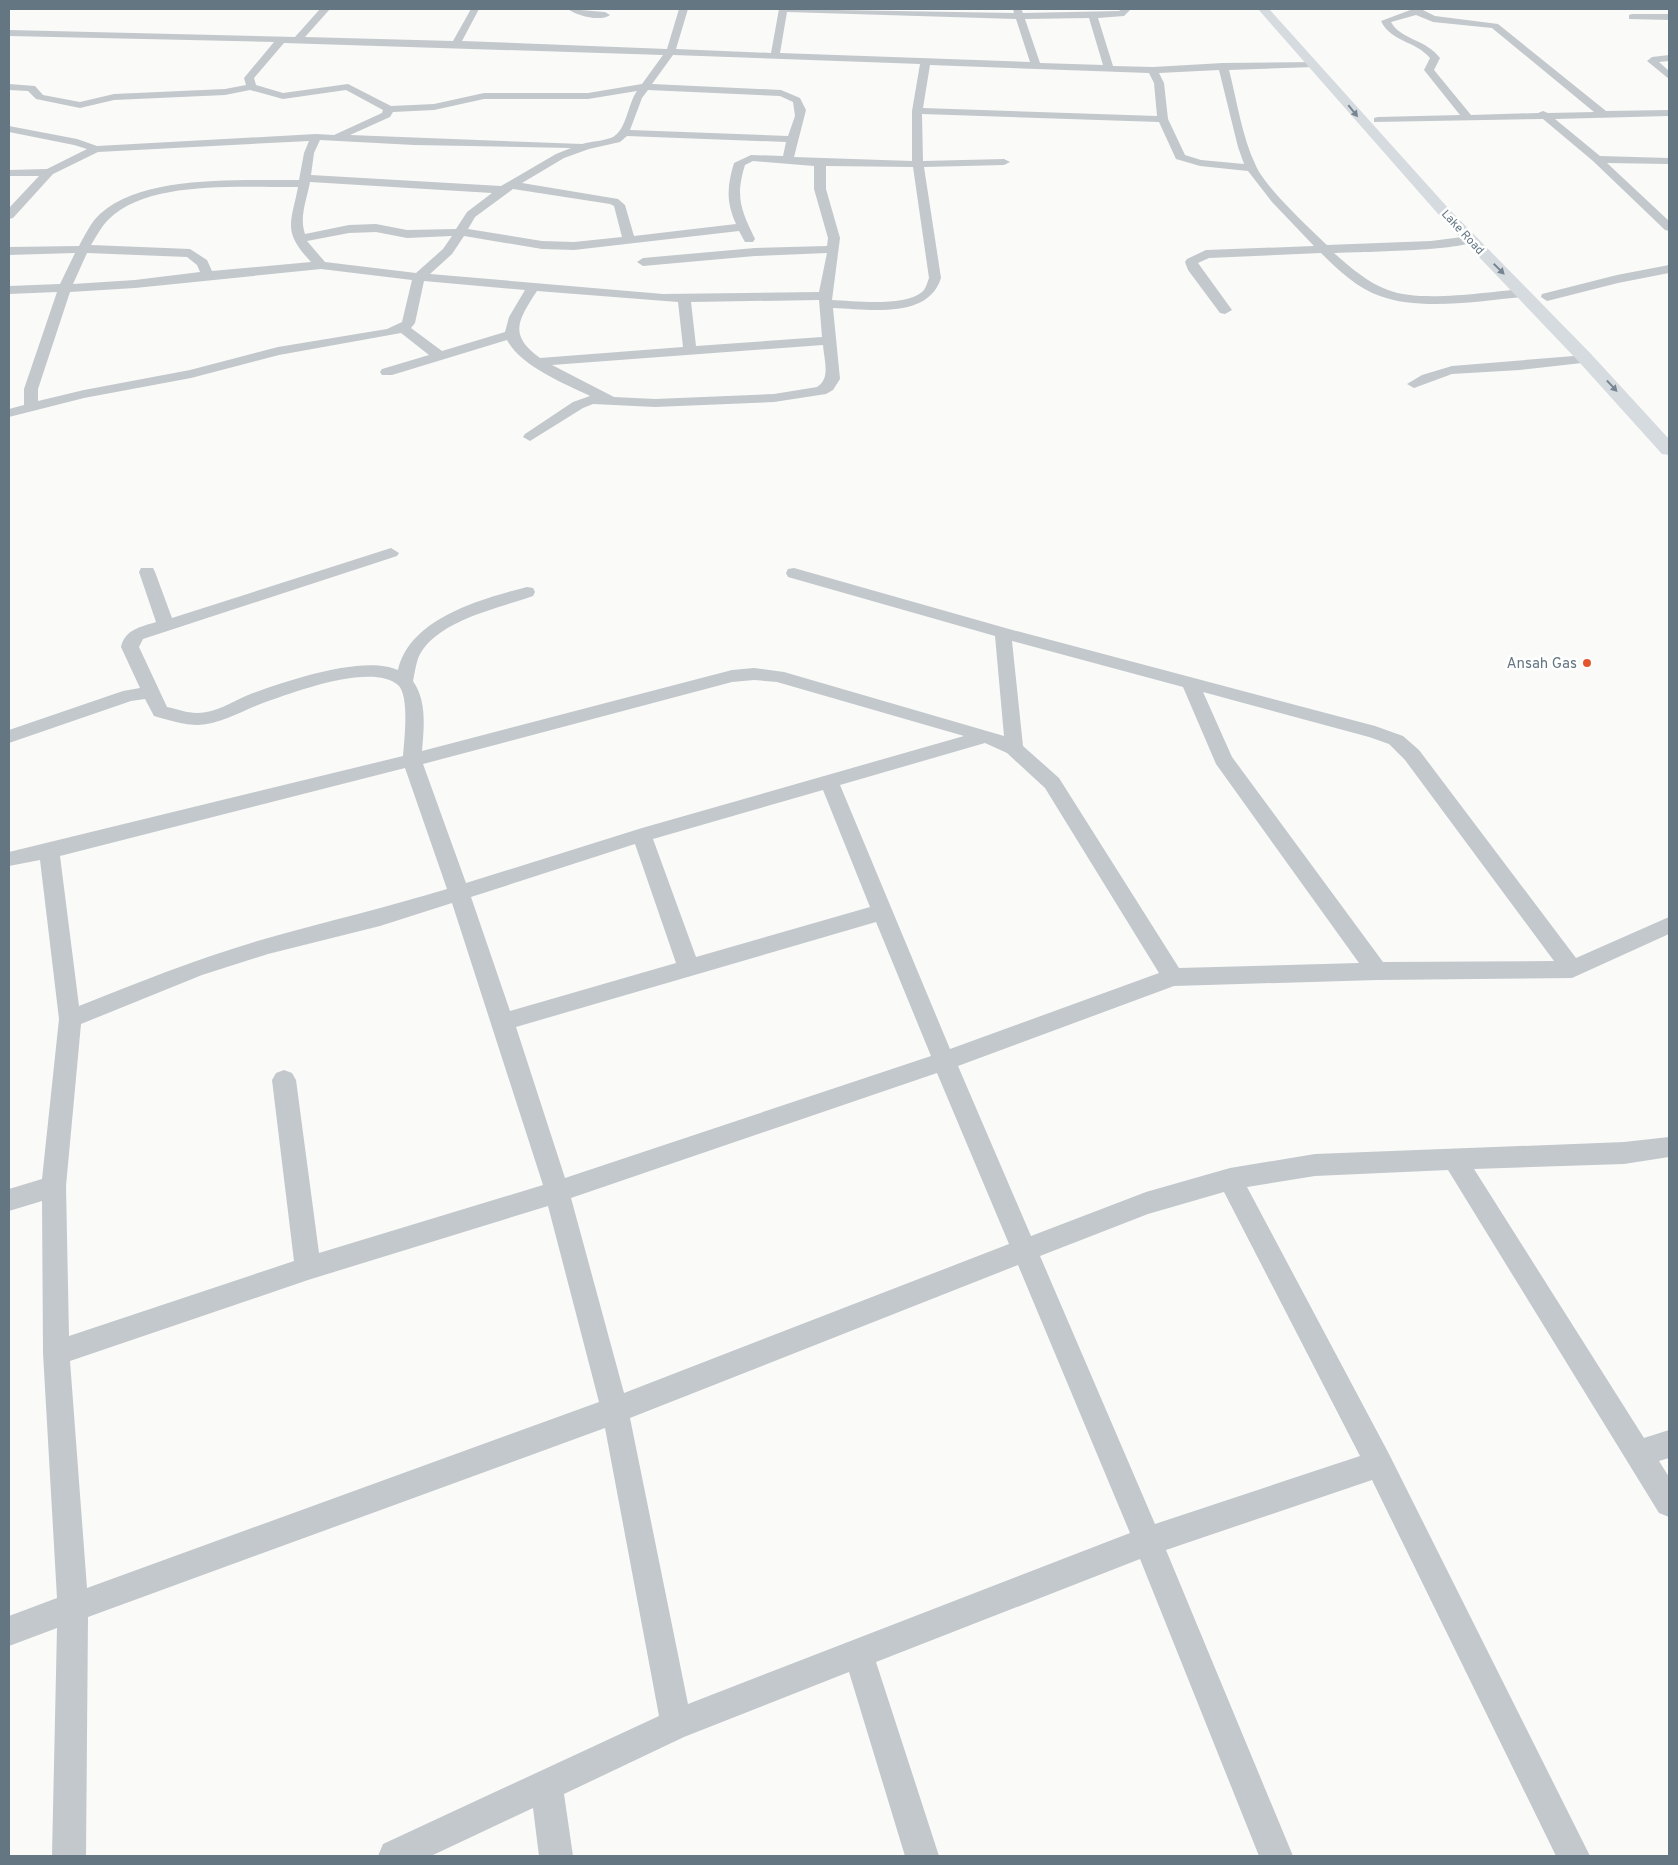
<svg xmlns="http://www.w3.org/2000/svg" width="1678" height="1865" font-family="Overpass,sans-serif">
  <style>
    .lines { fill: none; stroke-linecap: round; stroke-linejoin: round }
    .minor { fill: #c3c8cc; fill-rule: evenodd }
    .major { fill: #d6dbdf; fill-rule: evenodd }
    .oneway { fill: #768591 }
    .poi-dot { fill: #e4572e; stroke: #fff; stroke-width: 2 }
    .labels { text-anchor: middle; stroke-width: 5; stroke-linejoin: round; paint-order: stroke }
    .far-street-label { font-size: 12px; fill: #657683; stroke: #fff }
    .poi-label { font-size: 15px; fill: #657683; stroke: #fff; text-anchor: end }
  </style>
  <rect width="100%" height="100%" fill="#fafaf8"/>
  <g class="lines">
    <g class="minor">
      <path d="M 320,9 L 330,9 L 305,37 L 453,41 L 471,9 L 479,9 L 462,41 L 667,49 L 679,9 L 688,9 L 676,49 L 771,53 L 779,9 L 1014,13 L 1013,9 L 1021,9 L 1023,13 L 1119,11 L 1122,9 L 1131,9 L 1124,16 L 1098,18 L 1113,66 L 1153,67 L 1223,63 L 1317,62 L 1317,66 L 1314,67 L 1229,70 C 1237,101 1242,137 1256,166 C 1266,188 1308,227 1327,245 L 1431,241 L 1470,236 L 1476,240 C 1466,251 1356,252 1334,253 C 1350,267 1368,283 1388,290 C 1421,303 1486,292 1522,289 L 1528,293 L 1522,297 C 1480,301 1420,311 1380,296 C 1357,288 1338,270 1321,253 L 1209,258 L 1198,263 L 1232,310 L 1225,314 L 1220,313 L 1188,270 L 1185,262 L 1187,259 L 1206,250 L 1314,246 L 1272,202 L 1248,171 L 1200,166 L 1176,159 L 1159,122 L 922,114 L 923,161 L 1004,159 L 1010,162 L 1004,165 L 924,167 L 941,278 C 928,320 868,309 833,308 L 840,379 L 833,390 L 826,394 L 774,402 L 655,407 L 593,404 L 583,408 L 530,441 L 523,437 L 525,434 L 573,402 L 590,396 C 565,384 520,366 507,340 L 392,375 L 382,375 L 380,372 L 382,369 L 429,355 L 401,333 L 279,355 L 191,378 L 84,398 L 9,417 L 9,409 L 24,405 L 24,389 L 57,292 L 9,294 L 9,286 L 60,284 L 75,253 L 9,255 L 9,247 L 79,246 C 85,235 91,222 100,214 C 144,174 243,181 299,180 L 304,153 L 309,141 L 98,152 L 53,174 L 13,218 L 9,219 L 9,208 L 39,176 L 9,176 L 9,170 L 47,169 L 87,149 L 74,145 L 9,132 L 9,126 L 77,139 L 97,146 L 316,134 L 334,135 L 382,113 L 383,110 L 346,90 L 283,99 L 250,90 L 225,95 L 114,100 L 80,108 L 36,99 L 28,91 L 9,90 L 9,84 L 35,86 L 43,95 L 80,102 L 114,94 L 225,89 L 246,85 L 244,78 L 274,42 L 9,36 L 9,30 L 295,37 ZM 787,12 L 1016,19 L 1030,62 L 780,53 ZM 1089,18 L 1103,65 L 1040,63 L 1025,19 ZM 284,43 L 663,55 L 642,84 L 588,93 L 484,93 L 434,104 L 391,106 L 348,84 L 283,93 L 256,85 L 254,78 ZM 673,55 L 920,64 L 912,111 L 912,161 L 794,157 L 806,110 L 800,98 L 781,90 L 652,84 ZM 930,65 L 1149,73 L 1154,83 L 1157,116 L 923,108 ZM 1219,70 L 1238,147 L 1244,164 L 1201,160 L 1185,155 L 1168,119 L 1164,83 L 1159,73 ZM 648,90 L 780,96 L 793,102 L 795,116 L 788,136 L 630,130 L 642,98 ZM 637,91 C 628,103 627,129 613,137 C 605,141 592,141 582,144 L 350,135 L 390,117 L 393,112 L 434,110 L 484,99 L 588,99 ZM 627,136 L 786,142 L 783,156 L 751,155 L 734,163 C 727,186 726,202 736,224 L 634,236 L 625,205 L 618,199 L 522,183 L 564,158 L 589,149 L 620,142 ZM 320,140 L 414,145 L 571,148 L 556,154 L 501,186 L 311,175 L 314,153 ZM 753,161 L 814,166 L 814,189 L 828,238 L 827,246 L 755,248 L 643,258 L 637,262 L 643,266 L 755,256 L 827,253 L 819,292 L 663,294 L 430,274 L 452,254 L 464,236 L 542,249 L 574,250 L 739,231 L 745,242 L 753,242 L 755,239 C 741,210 735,197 745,165 ZM 826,166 L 913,167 L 929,278 C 927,283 926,289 922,292 C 904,307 855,301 832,300 L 840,238 L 826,189 ZM 310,182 L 492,193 L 467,212 L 456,229 L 407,230 L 376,224 L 349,225 L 305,234 C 299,217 307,199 310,182 ZM 298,187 C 291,224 282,231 311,262 L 212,271 L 207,260 L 190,249 L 91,245 C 96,237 101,227 108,220 C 148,179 244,188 298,187 ZM 513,189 L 610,204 L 614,206 L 622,237 L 574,242 L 542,241 L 468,229 L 475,217 ZM 376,232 L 407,238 L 452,236 L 443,249 L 416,273 L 325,262 L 307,241 L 349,233 ZM 87,253 L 187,257 L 197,265 L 200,272 L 135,280 L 73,284 ZM 321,269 L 412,280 L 402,322 L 387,329 L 278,347 L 190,370 L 84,390 L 38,401 L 38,389 L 70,292 L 135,288 ZM 424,281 L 525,290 L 509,317 L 505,332 L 442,351 L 411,328 L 415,323 ZM 537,291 L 678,302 L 683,347 L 540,358 C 508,335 518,320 537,291 ZM 819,300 L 822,337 L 696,346 L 691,302 ZM 823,345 C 824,360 831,379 817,387 L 774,394 L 655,399 L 614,397 L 552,365 Z"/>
      <path d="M 568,9 L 605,12 L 610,15 C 600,22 577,16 568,9 Z"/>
      <path d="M 1413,9 L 1421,9 L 1435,16 L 1498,24 L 1606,111 L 1669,110 L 1669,116 L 1555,119 L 1600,156 L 1669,158 L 1669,164 L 1607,163 L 1669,221 L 1669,231 L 1665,230 L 1593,161 L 1543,119 L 1374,122 L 1374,118 L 1378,117 L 1460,115 L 1424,70 L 1430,58 C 1416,41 1391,42 1381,21 ZM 1416,15 L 1433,22 L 1492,28 L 1594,112 L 1548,113 L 1543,111 L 1538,113 L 1471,115 L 1434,70 L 1440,58 C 1426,39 1401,40 1391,22 Z"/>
      <polygon points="1632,14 1669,14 1669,20 1629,19 1629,15"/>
      <polygon points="1669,55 1669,61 1659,62 1669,71 1669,79 1647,61 1652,57"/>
      <polygon points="1669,265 1669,273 1618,283 1547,301 1541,297 1542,294 1617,275"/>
      <polygon points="1586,355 1591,356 1593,359 1591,362 1520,370 1452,374 1414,388 1407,384 1422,375 1452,366"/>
      <path d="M 391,548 L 399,553 L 397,556 L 143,639 L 139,647 L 167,707 C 177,709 187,713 197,713 C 215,713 232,702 248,695 C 283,682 363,654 398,670 C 410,618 481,599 527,587 L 533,588 L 535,592 L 533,596 C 499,608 439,620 420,654 C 416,662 415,672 413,681 C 427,701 424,727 422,751 L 732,670 L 754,668 L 784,672 L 1004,736 L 995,636 L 788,577 L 786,573 L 788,569 L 794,568 L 1009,629 L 1375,726 L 1403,736 L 1419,750 L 1576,958 L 1669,917 L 1669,934 L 1572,978 L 1377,980 L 1174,986 L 958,1066 L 1031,1236 L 1146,1192 L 1230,1168 L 1315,1154 L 1624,1142 L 1669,1137 L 1669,1157 L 1624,1164 L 1474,1169 L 1644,1438 L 1669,1430 L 1669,1458 L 1659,1461 L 1669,1477 L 1669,1517 L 1659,1513 L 1448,1170 L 1315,1176 L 1247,1187 L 1389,1454 L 1590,1856 L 1556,1856 L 1372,1480 L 1166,1550 L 1293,1856 L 1259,1856 L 1140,1559 L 876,1662 L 939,1856 L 905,1856 L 849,1672 L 684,1737 L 564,1794 L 573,1856 L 539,1856 L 533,1808 L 431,1856 L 378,1856 L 383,1844 L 659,1716 L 605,1428 L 88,1617 L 86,1856 L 52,1856 L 57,1628 L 9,1646 L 9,1616 L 57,1598 L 43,1353 L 42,1201 L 9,1211 L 9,1189 L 42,1179 L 59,1019 L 40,860 L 9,866 L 9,852 L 403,756 C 404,741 410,696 398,685 C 372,662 291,693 263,703 C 242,711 221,724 198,725 C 185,725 167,720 154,716 L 145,699 L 131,701 L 9,743 L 9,730 L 123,691 L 140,688 L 121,647 C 125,629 141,627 156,622 L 139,572 L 141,568 L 153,568 L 155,572 L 172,618 ZM 1012,641 L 1183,687 L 1216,764 L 1359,963 L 1179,968 L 1059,778 L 1023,746 ZM 754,680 L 777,682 L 964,736 L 642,828 L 466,883 L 423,764 L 732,682 ZM 1203,692 L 1369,737 L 1389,744 L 1405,760 L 1554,961 L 1383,962 L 1232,757 ZM 985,743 L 1007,753 L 1045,788 L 1159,973 L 950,1049 L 840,785 ZM 405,768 L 447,889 C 388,907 328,921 268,938 C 204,956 142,981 79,1006 L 60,856 ZM 823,790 L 870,907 L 696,957 L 653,839 ZM 635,844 L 676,963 L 510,1011 L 471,897 ZM 452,903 L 543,1185 L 319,1253 L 296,1080 L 292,1073 L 284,1070 L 276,1073 L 272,1080 L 294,1261 L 69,1336 L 66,1186 L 81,1024 L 202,975 L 268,954 L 380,926 ZM 876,922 L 931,1056 L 565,1178 L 516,1027 ZM 937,1073 L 1009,1244 L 624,1393 L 571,1198 ZM 1224,1192 L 1360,1456 L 1155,1524 L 1040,1256 L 1148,1214 ZM 548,1206 L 599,1402 L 87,1588 L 70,1361 L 308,1280 ZM 1018,1265 L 1130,1533 L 688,1704 L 630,1418 Z"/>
    </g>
    <polygon class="major" points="1258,9 1269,9 1449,209 1592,355 1669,439 1669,455 1662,454 1580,363 1439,215"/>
  </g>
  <defs><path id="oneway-solid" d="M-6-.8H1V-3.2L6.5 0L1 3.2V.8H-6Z" transform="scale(1.25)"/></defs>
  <g class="oneway">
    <use href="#oneway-solid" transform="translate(1353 111) rotate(51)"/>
    <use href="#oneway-solid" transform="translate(1499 269) rotate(45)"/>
    <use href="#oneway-solid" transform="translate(1612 386) rotate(47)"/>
  </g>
  <circle class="poi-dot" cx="1587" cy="663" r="5"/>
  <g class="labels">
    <g class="far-street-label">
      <text transform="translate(1463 232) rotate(47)" y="4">Lake Road</text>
    </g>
    <g class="poi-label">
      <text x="1577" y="668">Ansah Gas</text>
    </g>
  </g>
  <rect width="1678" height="1865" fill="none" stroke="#657683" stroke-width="20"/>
</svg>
